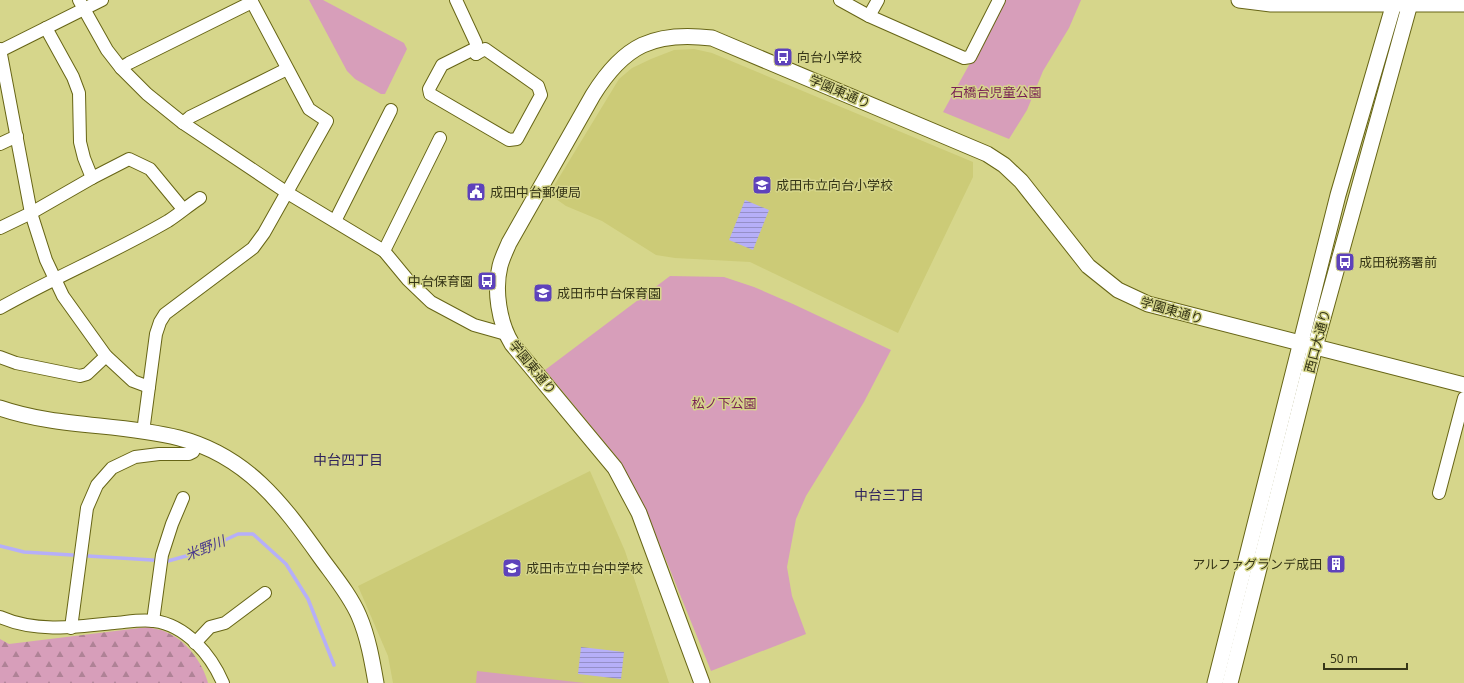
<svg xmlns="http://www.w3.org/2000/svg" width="1464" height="683" font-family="'Noto Sans','Noto Sans JP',sans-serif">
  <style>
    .built { fill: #cccb77 }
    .forest { fill: url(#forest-firs) }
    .park { fill: #d79eba }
    .water { fill: url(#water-rules) }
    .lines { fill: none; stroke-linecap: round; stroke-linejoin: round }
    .stream { stroke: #b6aff8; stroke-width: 3.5 }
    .minor-casing { stroke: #676516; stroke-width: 14 }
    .tertiary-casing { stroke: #676516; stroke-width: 17 }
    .minor { stroke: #fff; stroke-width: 12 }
    .tertiary { stroke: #fff; stroke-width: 15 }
    .labels { text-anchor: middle; stroke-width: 3; stroke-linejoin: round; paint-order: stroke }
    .poi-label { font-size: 13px; fill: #363617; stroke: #d6d68b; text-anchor: start }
    .street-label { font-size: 13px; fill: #363617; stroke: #d6d68b }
    .park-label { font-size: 13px; fill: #771f53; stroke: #d6d68b }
    .neighbourhood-label { font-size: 14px; fill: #2e225c; stroke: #d6d68b }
    .water-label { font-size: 14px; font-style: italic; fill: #4a398d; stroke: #d6d68b }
  </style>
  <defs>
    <pattern id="forest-firs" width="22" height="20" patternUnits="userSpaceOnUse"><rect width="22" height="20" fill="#d79eba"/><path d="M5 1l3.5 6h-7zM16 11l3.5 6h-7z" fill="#af8296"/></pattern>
    <pattern id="water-rules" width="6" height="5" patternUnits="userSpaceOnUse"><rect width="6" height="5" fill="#b6aff8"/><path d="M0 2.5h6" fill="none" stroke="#958fc8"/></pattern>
  </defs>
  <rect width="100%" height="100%" fill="#d6d68b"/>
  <g class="built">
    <polygon points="694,49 712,53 973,162 973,177 898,333 750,262 675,258 656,255 602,221 566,206 549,194 619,79 632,68 651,59 674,50"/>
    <polygon points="590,471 625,551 669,683 393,683 388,656 358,586"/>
  </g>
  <path class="forest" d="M 148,627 C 154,629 161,629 166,632 C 186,640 203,663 208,683 L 0,683 L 0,639 L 9,644 Z"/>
  <g class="park">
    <polygon points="309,0 323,0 404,43 407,49 385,94 381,94 355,79 347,71"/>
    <polygon points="1005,0 1081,0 1069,28 1043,71 1027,110 1009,139 943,112"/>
    <polygon points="670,276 724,277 754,287 793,304 891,350 864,402 806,496 796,519 787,567 792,596 806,634 711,671 651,523 620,461 545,370"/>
    <polygon points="477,671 585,683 476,683"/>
  </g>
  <g class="water">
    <polygon points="745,200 769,210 753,250 729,240"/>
    <polygon points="581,647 624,652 621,679 578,674"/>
  </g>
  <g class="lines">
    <polyline class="stream" points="0,546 24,552 168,561 197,553 238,534 253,534 286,564 308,599 334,665"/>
    <g class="minor-casing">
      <g id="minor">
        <polyline points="79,0 107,50 121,68 147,94 183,123 286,192 384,251 408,280 431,302 474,325 506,334"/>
        <polyline points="456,0 476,43 476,54"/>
        <polyline points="840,0 869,16 964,58 970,57 999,0"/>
        <polyline points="869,16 878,0"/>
        <polyline points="46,28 73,77 79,93 80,142 84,158 92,178"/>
        <polygon points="476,48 476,54 485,49 538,86 541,95 517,139 509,140 430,94 429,89 442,65"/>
        <polyline points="0,49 31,213 46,260 63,296 106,356 133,381 149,387"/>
        <polyline points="0,51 102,0"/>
        <polyline points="121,68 129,63 252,2"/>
        <polyline points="183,123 190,117 287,69"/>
        <polyline points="0,144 17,136"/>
        <polyline points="335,221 391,110"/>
        <polyline points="0,228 31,213 92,178 129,159 150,169 183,209"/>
        <polyline points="384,251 440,138"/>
        <path d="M 0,308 C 55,277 113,253 168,221 C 179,214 189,205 200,198"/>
        <polyline points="0,357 16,363 80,376 87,374 106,356"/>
        <polyline points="143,432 156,334 160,322 165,314 253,248 264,233 327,121 309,109 251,0"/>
        <polyline points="1439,493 1464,398"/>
        <path d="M 0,617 C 36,633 77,627 114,623 C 127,622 141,619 154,621 C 186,625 211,655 223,683"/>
        <polyline points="153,621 162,555 172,524 183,498"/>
        <polyline points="71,628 87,508 97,485 112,468 135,457 159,454 189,454 193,452 197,444"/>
        <polyline points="195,643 210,627 225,623 265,593"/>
      </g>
    </g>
    <g class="tertiary-casing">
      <g id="tertiary">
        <polyline points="1239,0 1271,4 1464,4"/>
        <path d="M 0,408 C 58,428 120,423 179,438 C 247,456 282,503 321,558 C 334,576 350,595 359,616 C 368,637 372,660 376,683"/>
        <path d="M 702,683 L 639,513 L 615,468 L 512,344 C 499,323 494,290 500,266 C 502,258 506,250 509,243 L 593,95 C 624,45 654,31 712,38 L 987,154 L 1004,165 L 1021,181 L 1088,266 L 1118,290 L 1148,304 L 1464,385"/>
        <polyline points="1215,683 1338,195 1395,0"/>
        <polyline points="1230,683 1315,347 1411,0"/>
      </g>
    </g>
    <use href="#minor" class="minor"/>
    <use href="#tertiary" class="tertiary"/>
  </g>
  <defs>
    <g id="bus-square" transform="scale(1)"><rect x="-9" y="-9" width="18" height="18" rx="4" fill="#5e42bb" stroke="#d6d68b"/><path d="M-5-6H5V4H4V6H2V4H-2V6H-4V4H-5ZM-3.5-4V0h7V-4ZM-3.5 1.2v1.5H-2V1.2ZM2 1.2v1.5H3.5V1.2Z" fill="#fff"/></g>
    <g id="school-square" transform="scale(1)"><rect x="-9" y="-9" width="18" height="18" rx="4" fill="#5e42bb" stroke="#d6d68b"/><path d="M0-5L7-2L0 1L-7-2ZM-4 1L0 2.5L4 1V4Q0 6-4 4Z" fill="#fff"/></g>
    <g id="civic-square" transform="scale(1)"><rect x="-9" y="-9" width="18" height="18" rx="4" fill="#5e42bb" stroke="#d6d68b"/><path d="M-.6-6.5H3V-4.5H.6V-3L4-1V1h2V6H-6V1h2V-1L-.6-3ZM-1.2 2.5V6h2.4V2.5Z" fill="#fff"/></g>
    <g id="building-square" transform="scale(1)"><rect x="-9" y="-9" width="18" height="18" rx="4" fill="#5e42bb" stroke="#d6d68b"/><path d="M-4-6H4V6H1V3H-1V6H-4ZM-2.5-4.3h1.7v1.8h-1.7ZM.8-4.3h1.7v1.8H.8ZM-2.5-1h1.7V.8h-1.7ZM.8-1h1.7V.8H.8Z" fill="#fff"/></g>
  </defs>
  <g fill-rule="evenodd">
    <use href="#bus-square" x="783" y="57"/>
    <use href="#school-square" x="762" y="185"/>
    <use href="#civic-square" x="476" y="192"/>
    <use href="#bus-square" x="1345" y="262"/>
    <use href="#bus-square" x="487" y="281"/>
    <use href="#school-square" x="543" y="293"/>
    <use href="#building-square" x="1336" y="564"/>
    <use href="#school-square" x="512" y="568"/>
  </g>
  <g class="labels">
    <g class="poi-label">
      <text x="797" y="62">向台小学校</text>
      <text x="776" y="190">成田市立向台小学校</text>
      <text x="490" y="197">成田中台郵便局</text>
      <text x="1359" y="267">成田税務署前</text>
      <text x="473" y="286" text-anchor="end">中台保育園</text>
      <text x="557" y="298">成田市中台保育園</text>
      <text x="1322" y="569" text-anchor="end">アルファグランデ成田</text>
      <text x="526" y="573">成田市立中台中学校</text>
    </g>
    <g class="street-label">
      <text transform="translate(840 91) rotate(23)" y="5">学園東通り</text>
      <text transform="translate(1172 310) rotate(16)" y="5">学園東通り</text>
      <text transform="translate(1317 341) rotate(-75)" y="5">西口大通り</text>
      <text transform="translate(533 367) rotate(51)" y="5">学園東通り</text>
    </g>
    <g class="park-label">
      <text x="996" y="97">石橋台児童公園</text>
      <text x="724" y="408">松ノ下公園</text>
    </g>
    <g class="neighbourhood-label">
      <text x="348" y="465">中台四丁目</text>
      <text x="889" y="500">中台三丁目</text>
    </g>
    <g class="water-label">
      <text transform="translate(205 548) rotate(-22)" y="5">米野川</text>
    </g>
  </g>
  <path d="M1324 663v6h83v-6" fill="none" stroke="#363617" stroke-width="2"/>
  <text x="1330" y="663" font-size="12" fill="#363617" stroke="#d6d68b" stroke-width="3" paint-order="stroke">50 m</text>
</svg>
